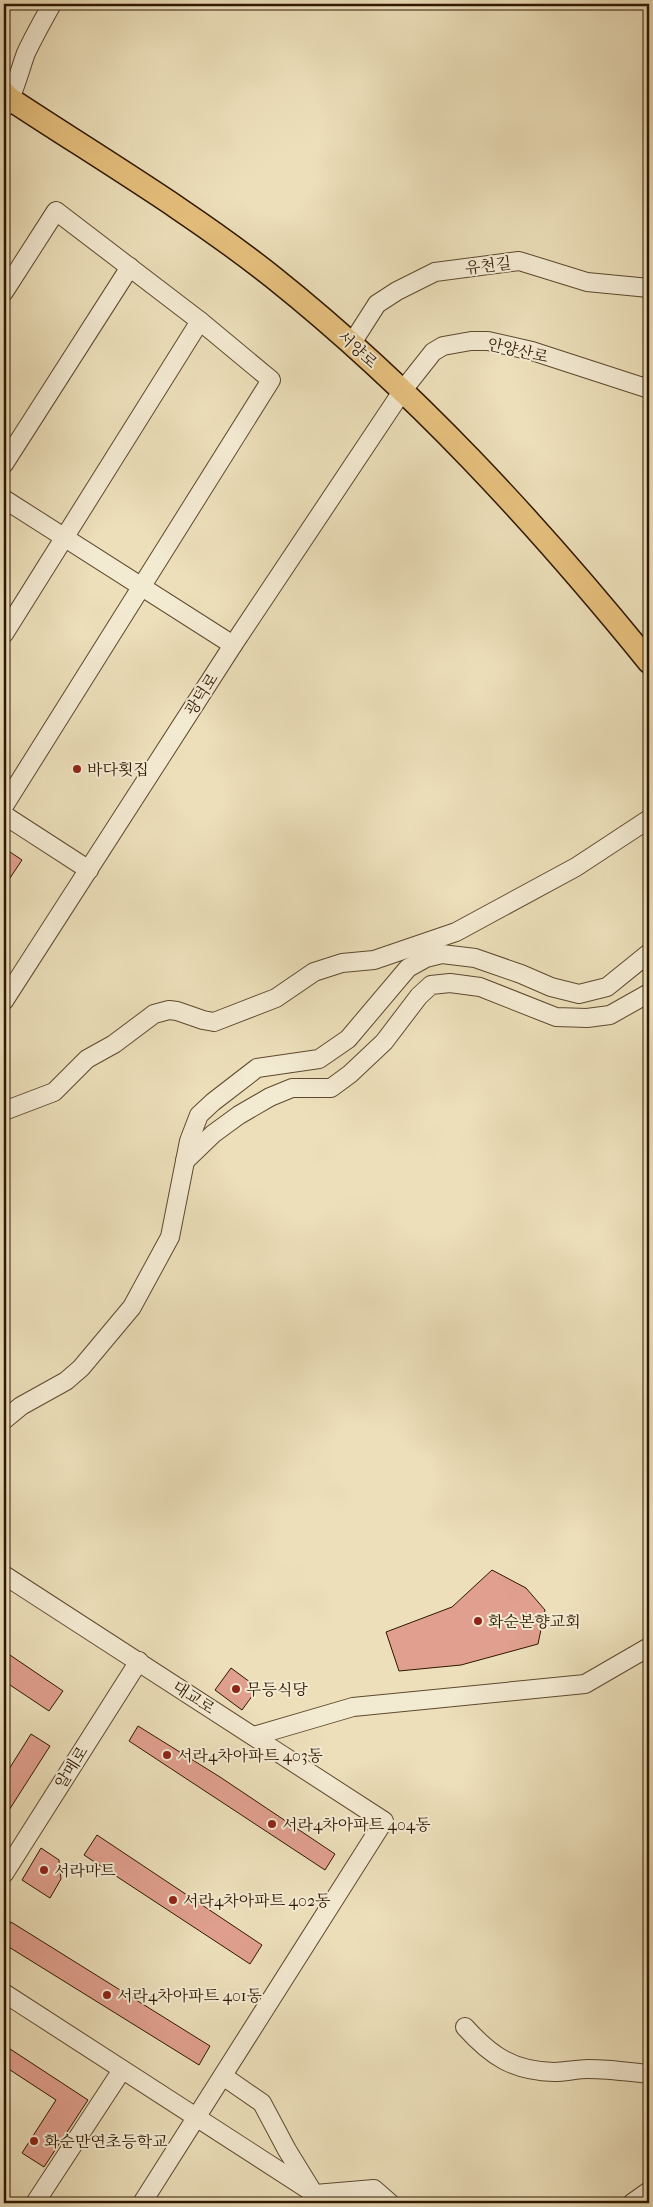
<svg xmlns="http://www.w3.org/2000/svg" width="653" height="2207" font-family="'IM FELL French Canon','Noto Serif KR',serif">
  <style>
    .building { fill: #e1a08f; stroke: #2e1700 }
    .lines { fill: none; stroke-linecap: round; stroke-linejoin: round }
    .minor-casing { stroke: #5e492e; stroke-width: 20 }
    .major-casing { stroke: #2e1700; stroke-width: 25 }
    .minor { stroke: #f3ead2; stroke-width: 18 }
    .major { stroke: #e6c07d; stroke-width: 22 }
    .poi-dot { fill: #8f2418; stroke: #f3ead2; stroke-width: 2 }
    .labels { text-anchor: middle; stroke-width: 4; stroke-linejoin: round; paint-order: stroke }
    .street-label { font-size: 16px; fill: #2e1700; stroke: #f3ead2 }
    .poi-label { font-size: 16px; fill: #2e1700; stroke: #f3ead2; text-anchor: start }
  </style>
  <rect width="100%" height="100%" fill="#ecdfba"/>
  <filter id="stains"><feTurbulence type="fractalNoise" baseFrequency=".004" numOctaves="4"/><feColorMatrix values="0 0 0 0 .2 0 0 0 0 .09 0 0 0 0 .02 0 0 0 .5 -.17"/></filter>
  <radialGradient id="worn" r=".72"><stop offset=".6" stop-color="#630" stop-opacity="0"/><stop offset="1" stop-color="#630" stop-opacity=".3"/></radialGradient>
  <g class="building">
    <polygon points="4,848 22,860 4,887"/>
    <polygon points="492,1570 526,1588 545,1610 538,1644 461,1665 399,1671 386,1632 452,1607"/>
    <polygon points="4,1651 63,1691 49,1711 4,1681"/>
    <polygon points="231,1668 258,1688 242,1710 215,1690"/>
    <polygon points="138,1726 220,1777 335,1854 325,1870 129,1741"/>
    <polygon points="31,1734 50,1746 4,1818 4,1777"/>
    <polygon points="97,1835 262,1945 250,1964 84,1855"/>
    <polygon points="41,1848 59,1860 61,1879 50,1898 22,1880"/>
    <polygon points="11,1922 210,2046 199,2065 4,1944 4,1933"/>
    <polygon points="4,2045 88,2100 44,2167 22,2153 56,2100 4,2066"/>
  </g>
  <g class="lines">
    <g class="minor-casing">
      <g id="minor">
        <path d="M 4,108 C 15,92 19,72 26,53 C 34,36 43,20 52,4"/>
        <polyline points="4,292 56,211 200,321 271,380 4,806"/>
        <polyline points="352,343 377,304 397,291 435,272 519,261 587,282 649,288"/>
        <polyline points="4,464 130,267"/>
        <polyline points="4,499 233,645"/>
        <polyline points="4,634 200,321"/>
        <polyline points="4,815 89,870"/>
        <polyline points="4,1001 233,645 403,390 433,352 443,346 471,341 488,341 532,351 649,389"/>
        <polyline points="4,1111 54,1092 87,1059 114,1044 154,1014 169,1010 177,1011 203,1020 214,1022 276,998 314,972 342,963 374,960 456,932 576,867 649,819"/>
        <polyline points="185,1161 213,1134 239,1115 270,1097 292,1088 331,1088 350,1074 384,1042 419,996 431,985 450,983 480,987 556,1017 587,1018 610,1015 649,993"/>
        <polyline points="4,1420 21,1406 66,1381 81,1368 132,1307 170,1237 189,1141 199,1115 213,1102 257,1068 319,1059 348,1039 408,968 426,958 442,954 475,958 521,974 551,987 579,994 607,987 649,953"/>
        <polyline points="4,1575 384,1821 142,2203"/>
        <polyline points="254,1736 353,1707 585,1684 649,1647"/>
        <polyline points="4,1874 139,1661"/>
        <polyline points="4,1993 329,2203"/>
        <path d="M 465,2027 C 491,2056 513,2071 554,2072 C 565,2072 577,2069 588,2069 C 609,2069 629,2072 649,2074"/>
        <polyline points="223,2076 262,2103 287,2150 311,2189"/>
        <polyline points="315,2194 374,2189 390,2203"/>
        <polyline points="35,2203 122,2070"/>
        <polyline points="632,2203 649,2191"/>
      </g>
    </g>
    <g class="major-casing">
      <path id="major" d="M 4,93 L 10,99 C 98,157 191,212 274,278 C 414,390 536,523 649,662"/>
    </g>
    <use href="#minor" class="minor"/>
    <use href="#major" class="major"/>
  </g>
  <g class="poi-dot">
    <circle cx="77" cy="769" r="5"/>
    <circle cx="478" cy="1621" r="5"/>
    <circle cx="236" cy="1689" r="5"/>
    <circle cx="167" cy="1755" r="5"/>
    <circle cx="272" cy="1824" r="5"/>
    <circle cx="44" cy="1870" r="5"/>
    <circle cx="173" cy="1900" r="5"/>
    <circle cx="107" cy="1995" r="5"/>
    <circle cx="34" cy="2141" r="5"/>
  </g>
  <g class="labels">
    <g class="street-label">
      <text transform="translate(488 265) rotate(-7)" y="6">유천길</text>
      <text transform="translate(358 349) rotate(42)" y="6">서양로</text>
      <text transform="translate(518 350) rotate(13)" y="6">안양산로</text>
      <text transform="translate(201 694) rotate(-57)" y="6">광덕로</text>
      <text transform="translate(194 1697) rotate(33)" y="6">대교로</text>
      <text transform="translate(71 1767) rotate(-58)" y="6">알메로</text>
    </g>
    <g class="poi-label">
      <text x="87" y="775">바다횟집</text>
      <text x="488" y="1627">화순본향교회</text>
      <text x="246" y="1695">무등식당</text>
      <text x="177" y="1761">서라4차아파트 403동</text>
      <text x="282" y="1830">서라4차아파트 404동</text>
      <text x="54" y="1876">서라마트</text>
      <text x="183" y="1906">서라4차아파트 402동</text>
      <text x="117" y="2001">서라4차아파트 401동</text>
      <text x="44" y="2147">화순만연초등학교</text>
    </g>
  </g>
  <rect width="653" height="2207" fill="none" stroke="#ecdfba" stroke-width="20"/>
  <rect x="5" y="5" width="643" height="2197" fill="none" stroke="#2e1700" stroke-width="2.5"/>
  <rect x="10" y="10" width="633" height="2187" fill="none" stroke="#2e1700"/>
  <rect width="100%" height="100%" filter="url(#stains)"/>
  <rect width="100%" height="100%" fill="url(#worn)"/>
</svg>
